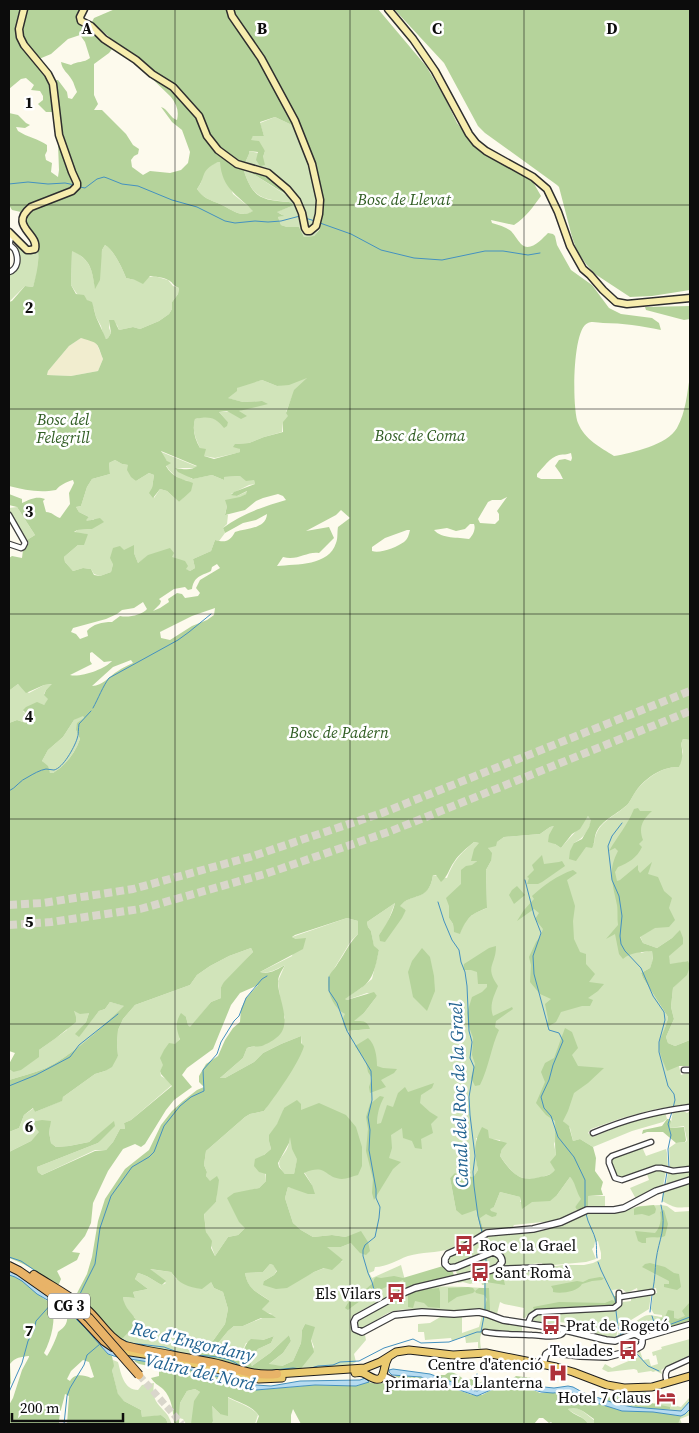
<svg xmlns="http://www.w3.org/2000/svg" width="699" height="1433" font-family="'Source Serif 4',serif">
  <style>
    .farmland { fill: #f1edcf }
    .green { fill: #d1e4ba }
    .forest { fill: #b5d39b; fill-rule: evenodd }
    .water { fill: #b6dbf0; stroke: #4491c0 }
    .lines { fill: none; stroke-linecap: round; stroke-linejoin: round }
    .stream { stroke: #4491c0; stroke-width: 1 }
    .primary-tunnel { stroke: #d9d6cb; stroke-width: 7; stroke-dasharray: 7 3.5; stroke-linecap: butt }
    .trunk-tunnel { stroke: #d9d6cb; stroke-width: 8; stroke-dasharray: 8 4; stroke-linecap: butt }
    .minor-casing { stroke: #3f3f3f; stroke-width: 7 }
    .tertiary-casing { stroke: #3f3f3f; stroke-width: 8 }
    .secondary-casing { stroke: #2e2e2e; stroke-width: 9 }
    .primary-casing { stroke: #1d1d1d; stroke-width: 9 }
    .trunk-casing { stroke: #1d1d1d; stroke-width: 10 }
    .minor { stroke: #fff; stroke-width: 4.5 }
    .tertiary { stroke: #fff; stroke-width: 5.5 }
    .secondary { stroke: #f7edae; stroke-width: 6 }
    .primary { stroke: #ebca6f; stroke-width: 7 }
    .trunk { stroke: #e8b368; stroke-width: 8 }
    .trunk-bridge-casing { stroke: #1d1d1d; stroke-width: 10; stroke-linecap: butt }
    .trunk-bridge { stroke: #e8b368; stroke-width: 8 }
    .grid { fill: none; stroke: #0c0c0c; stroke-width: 1; stroke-opacity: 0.55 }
    .labels { text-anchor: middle; stroke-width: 5; stroke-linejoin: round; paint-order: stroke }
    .shield { fill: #fff; stroke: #555; stroke-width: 1 }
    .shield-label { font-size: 15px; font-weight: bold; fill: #0c0c0c }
    .park-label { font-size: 16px; font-style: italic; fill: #305d23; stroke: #fff }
    .poi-label { font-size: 16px; fill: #0c0c0c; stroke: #fff; text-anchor: end }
    .water-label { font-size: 18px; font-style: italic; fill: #226391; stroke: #fff }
    .grid-label { font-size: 16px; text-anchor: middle; font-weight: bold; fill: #0c0c0c; stroke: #fff; stroke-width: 5; stroke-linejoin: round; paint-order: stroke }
  </style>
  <rect width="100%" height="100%" fill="#fdfaed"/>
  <polygon class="farmland" points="81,338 92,340 96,342 103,359 98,371 71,376 47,375 48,371 69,346"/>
  <g class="green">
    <path d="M 275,117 L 294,126 C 301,148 322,197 316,217 C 315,220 313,222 312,224 L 320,228 L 314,236 L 304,237 L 299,227 L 287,227 L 281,225 L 278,217 L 283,216 L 281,214 L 276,212 L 292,206 L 289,202 C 263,199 253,199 244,171 L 247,170 L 286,195 L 288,194 L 251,170 L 245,163 L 249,154 L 249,151 L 258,153 L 263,157 L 265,151 L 250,140 L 253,136 L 264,136 L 260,123 Z"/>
    <path d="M 221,161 L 233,194 L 254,211 C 241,219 231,209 220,204 C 210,200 203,198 197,189 C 204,180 200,181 203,173 C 206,167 214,163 221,161 Z"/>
    <path d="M 17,242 L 27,253 L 34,253 L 38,252 L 39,267 L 33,287 L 25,286 L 9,302 L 9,274 C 24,269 18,254 17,242 Z"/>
    <path d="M 105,245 C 113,249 123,269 126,278 L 135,280 L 154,276 L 168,280 L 173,286 L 179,288 L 178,294 L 172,302 L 172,309 L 169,314 L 159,321 L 140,329 L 133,327 L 119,330 L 117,325 L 110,320 L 109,328 L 111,333 L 108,338 L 106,339 L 103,334 L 101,326 L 96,317 L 94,309 L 87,300 L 77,294 L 71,285 L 72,250 C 90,260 92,268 95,288 L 102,250 Z"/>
    <path d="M 309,377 L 292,397 L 286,412 L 289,416 L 283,423 L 282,432 L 264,437 L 249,443 L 235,444 L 240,449 L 241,452 L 215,458 L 204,456 C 198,443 191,433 195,419 L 206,416 L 218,420 L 228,422 L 219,412 L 239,411 L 262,401 L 243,402 L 227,398 L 236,388 L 246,384 L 262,380 L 277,386 Z"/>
    <path d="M 159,451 L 198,467 L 195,468 L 176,468 L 192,479 L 212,475 L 224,480 L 223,477 L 240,476 L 254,479 L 255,484 L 249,485 L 231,494 L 237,496 L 248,491 L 246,494 L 227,506 L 225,514 L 228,515 L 227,524 L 223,528 L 225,533 L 219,541 L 215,540 L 211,551 L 193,559 L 195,568 L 190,571 L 148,556 L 138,563 L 134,553 L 113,564 L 111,572 L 100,576 L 94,574 L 91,569 L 83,568 L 73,571 L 65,562 L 64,557 L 78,545 L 88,534 L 74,533 L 77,530 L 92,529 L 94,519 L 87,522 L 85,520 L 89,517 L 79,512 L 76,507 L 81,506 L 87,487 L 92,479 L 110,474 L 109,463 L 115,460 L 122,464 L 128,465 L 136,481 L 149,473 L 154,475 L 152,488 L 154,498 L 160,489 L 167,491 L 179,502 L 183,498 L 188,481 C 179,480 170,473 166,465 L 167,461 Z"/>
    <polygon points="17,507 35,535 27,540 9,512 9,508"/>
    <polygon points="18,684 29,693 44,685 53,684 46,690 44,694 49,699 44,705 23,711 32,719 26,723 17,720 9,723 9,697 10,690"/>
    <path d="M 83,715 L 84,718 L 76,730 L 80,739 C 75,753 66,765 53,773 L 50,773 L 42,761 L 48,750 L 63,737 L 74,720 Z"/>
    <path d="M 683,739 L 690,740 L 690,1040 L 675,1046 L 668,1043 L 666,1037 L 674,1019 L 671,1007 L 673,988 L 686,975 L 688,961 L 670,965 L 668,956 L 680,931 L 672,938 L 657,948 L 643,943 L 640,936 L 654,928 L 674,920 L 632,933 L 641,953 L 652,950 L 653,960 L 650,968 L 641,973 L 643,978 L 668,1017 L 667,1023 L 660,1043 L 679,1066 L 681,1075 L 690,1072 L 690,1104 L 656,1109 L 622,1118 L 591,1129 L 588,1133 L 593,1137 L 639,1118 L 665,1112 L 667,1119 L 663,1122 L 632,1131 L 593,1147 L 580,1139 L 573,1141 L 570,1128 L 563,1121 L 554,1144 L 556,1155 L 556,1170 C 552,1174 548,1175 542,1177 C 519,1183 513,1174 500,1156 L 502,1149 L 500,1140 L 476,1138 L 475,1153 L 478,1170 L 474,1176 L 463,1179 L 455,1174 L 450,1178 L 456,1210 L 476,1210 L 481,1233 C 471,1239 462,1246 450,1249 C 436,1253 422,1252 408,1256 C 397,1260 387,1267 375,1267 L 374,1271 L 369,1273 L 372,1278 L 401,1265 L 407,1288 L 378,1302 L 374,1292 L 376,1303 C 369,1307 357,1311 352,1318 C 346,1328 357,1337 366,1334 L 365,1335 L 366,1340 L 354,1354 L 356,1362 L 349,1366 L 299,1371 L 314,1347 L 305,1324 L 302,1330 L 301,1343 L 293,1361 L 282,1366 L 268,1365 L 283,1353 L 291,1341 L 289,1335 L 270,1353 L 252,1366 L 248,1362 L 258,1349 L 271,1343 L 274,1336 L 263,1340 L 246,1343 C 239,1361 229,1360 213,1353 C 209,1351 205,1349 201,1349 C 199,1348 196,1349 193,1350 L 195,1356 L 128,1344 L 121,1340 L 135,1318 L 124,1305 L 123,1297 L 135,1298 L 133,1292 L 148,1289 L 135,1279 L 138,1273 C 147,1275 154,1281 162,1285 L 166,1283 L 149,1269 L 171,1272 L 176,1279 L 211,1282 L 214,1288 L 223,1292 L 228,1309 L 225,1324 L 210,1345 L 214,1348 L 228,1331 L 234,1326 L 243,1326 L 272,1314 L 265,1312 L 261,1308 L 270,1301 C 257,1291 248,1291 245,1273 L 263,1272 L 270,1264 L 273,1265 L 277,1270 L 274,1275 L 264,1281 L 302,1278 L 314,1272 L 343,1261 L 326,1247 L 341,1247 L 351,1243 L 346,1237 L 332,1235 L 313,1237 L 301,1230 L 293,1223 L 285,1198 L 288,1187 L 296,1189 L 312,1185 L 297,1160 L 294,1174 L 285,1174 C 271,1159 286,1158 289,1143 C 290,1137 285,1115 284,1108 C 283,1113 281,1118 278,1123 C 271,1134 267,1135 271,1149 L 264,1155 L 266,1181 L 259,1188 L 247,1191 L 246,1227 L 238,1235 L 228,1237 L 215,1256 L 206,1232 L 204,1213 L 216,1202 L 217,1192 L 206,1176 L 207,1172 L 204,1165 L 206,1151 L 245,1117 L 250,1114 L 264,1111 L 302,1051 L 301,1036 L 281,1044 L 263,1053 L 254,1062 L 225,1078 L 220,1078 L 243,1058 L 247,1048 L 251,1047 L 263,1045 L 285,1018 L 281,1006 L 278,981 L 285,965 C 277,969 269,974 260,972 L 292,956 L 296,939 L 292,937 L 347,918 L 358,921 L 358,934 L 351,941 L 329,977 L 345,1014 L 347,1031 L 370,1029 L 353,1021 L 364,1013 L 377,996 L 367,993 L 347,1000 L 344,999 L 361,988 L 372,979 L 379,950 L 374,947 L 371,931 L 368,927 L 367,922 L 395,903 L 387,924 L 379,935 L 385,941 L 406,910 L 399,906 C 412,892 429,902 433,875 L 447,878 C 454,860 460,854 474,842 L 479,843 L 478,860 L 472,866 L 449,906 L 449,918 L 453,924 L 454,931 L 460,933 L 465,921 L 475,913 L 487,908 L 486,870 L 491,861 L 488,848 L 504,837 L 540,834 L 550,827 L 554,826 L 555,844 L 561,848 C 570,837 580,828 588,816 L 592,819 C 588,831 585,837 574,843 L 586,847 L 594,844 C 596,821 614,818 628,804 C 631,800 633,795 636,791 C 646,778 663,766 679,767 L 683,752 L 681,744 Z"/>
    <polygon points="251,948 253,952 221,987 221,998 211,1002 190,1028 188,1025 186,1017 180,1038 160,1071 161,1076 166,1079 172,1085 131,1120 124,1123 125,1129 120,1129 113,1142 106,1150 95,1150 42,1175 38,1172 37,1167 98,1143 114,1122 89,1142 69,1146 56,1147 51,1143 49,1132 50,1121 31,1141 9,1152 9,1132 19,1128 24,1115 34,1108 35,1112 61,1101 63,1097 95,1074 105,1071 118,1056 117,1044 118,1030 123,1019 135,1005 190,985 197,975 210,966 229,956"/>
    <path d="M 110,1002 L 125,1006 C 102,1027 73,1055 46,1068 C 34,1073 21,1076 9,1080 L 9,1069 L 13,1072 L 39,1050 L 67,1030 L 73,1011 L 89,1013 L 86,1022 L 76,1034 L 79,1036 L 99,1011 L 105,1009 Z"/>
    <path d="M 682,1110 L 687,1113 L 690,1111 L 690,1143 C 688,1148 690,1160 690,1166 L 670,1168 L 669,1148 L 676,1143 L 686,1142 L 687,1140 L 684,1126 L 670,1128 L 673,1111 Z"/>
    <polygon points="642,1147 646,1156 666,1149 667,1153 668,1167 657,1166 622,1178 617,1176 611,1162 614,1158"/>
    <polygon points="660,1170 666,1171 663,1186 636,1199 630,1188 649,1180 647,1174"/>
    <polygon points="690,1171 690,1177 666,1185 668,1172 675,1173"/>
    <polygon points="570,1177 573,1179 582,1199 575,1207 577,1210 565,1217 545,1224 542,1222 514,1225 512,1228 487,1230 484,1232 480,1218 480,1210 494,1207 500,1192 520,1197 520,1202 557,1195"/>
    <path d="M 690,1182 L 690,1207 C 674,1208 676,1208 662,1201 L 663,1190 L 665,1192 L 668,1189 Z"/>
    <polygon points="588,1196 605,1196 605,1208 588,1207"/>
    <path d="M 661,1205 L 667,1206 L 675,1212 L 690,1211 L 690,1322 L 645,1335 C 636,1328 626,1334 618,1338 L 619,1329 C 631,1329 641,1314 650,1315 C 652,1315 659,1317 662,1317 L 662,1315 L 654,1314 L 651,1309 L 653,1294 L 651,1294 L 649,1309 L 623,1325 L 618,1326 L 616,1339 L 569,1328 L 570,1323 L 557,1322 L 556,1325 L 534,1321 L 533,1319 L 536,1314 L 614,1310 L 619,1308 L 623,1302 L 631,1301 L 631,1298 L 646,1294 L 657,1293 L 656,1288 L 638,1292 L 637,1288 L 627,1293 L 622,1289 L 612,1290 L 617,1302 L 613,1305 L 534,1310 L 528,1314 L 525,1318 L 523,1318 L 524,1308 L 504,1304 L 500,1302 L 497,1314 C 482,1309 469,1312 454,1311 C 436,1310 404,1306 388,1313 C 380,1317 372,1324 365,1329 L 360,1330 L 357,1327 L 356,1322 L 359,1320 C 376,1309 398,1294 418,1289 C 436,1285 465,1287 484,1288 L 484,1285 L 482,1285 L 481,1281 L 470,1284 L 463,1282 L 458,1283 L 457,1279 L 487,1272 L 505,1273 L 563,1265 L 584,1265 L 593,1263 L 601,1259 L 601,1253 L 598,1241 L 595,1242 L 594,1247 L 592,1249 L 596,1259 L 586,1262 L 543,1266 L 542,1263 L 502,1267 L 496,1251 L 457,1265 L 451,1265 L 447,1261 L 450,1256 L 467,1249 L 486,1236 L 537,1231 L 568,1222 L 583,1214 L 589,1212 L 599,1214 L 619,1212 L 640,1206 Z"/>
    <polygon points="494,1255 499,1258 499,1262 495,1266 457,1275 456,1271 487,1256"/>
    <path d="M 482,1315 L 522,1325 L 522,1333 L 494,1331 L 484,1329 C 479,1336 480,1341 481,1349 L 478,1348 L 478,1342 L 466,1343 L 465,1336 L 452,1341 L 451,1338 L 425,1340 L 424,1332 L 418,1332 L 418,1324 L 430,1323 L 442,1316 L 462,1316 L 462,1333 L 479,1327 Z"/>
    <polygon points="690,1339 690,1355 661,1370 662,1374 656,1371 653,1372 651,1371 638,1373 637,1370 634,1369 608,1372 602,1369 605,1364 612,1368 631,1360 634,1356 634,1353 640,1351 643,1360 649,1359 651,1366 658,1364 656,1355 653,1356 652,1352 662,1349 661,1347"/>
    <path d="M 113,1360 L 118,1362 C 121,1374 124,1390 138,1390 L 142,1385 L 154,1383 C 152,1399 156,1402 166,1413 C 169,1416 170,1421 172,1424 L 168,1424 L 166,1419 L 161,1415 L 142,1418 L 141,1410 L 124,1401 L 118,1395 L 112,1370 Z"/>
    <polygon points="195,1389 200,1392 192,1424 186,1424 183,1419 179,1418 180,1403 187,1391"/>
    <polygon points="646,1392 647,1396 650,1396 652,1404 657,1403 668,1399 673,1405 681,1407 690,1397 690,1415 680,1419 682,1424 614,1424 607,1398 611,1398 612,1393 630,1395 630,1393"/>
    <path d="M 227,1397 C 236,1402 253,1407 258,1415 L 255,1424 L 212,1424 L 213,1420 L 211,1405 L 220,1414 Z"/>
    <path d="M 573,1407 C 581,1408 587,1415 594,1420 L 594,1424 L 588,1424 C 584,1416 574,1415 568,1409 Z"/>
  </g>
  <g class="forest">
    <path d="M 9,9 L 23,9 C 20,17 15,27 17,36 C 18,42 23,47 27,52 C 43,72 56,85 52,112 L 46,112 L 38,104 L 43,100 L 43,96 L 40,91 L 31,90 L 34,85 L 26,78 L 21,79 L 9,89 Z"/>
    <path d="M 27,9 L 78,9 L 79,10 L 79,21 L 112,49 L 109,53 L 94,64 L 94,95 L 98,104 L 94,110 L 102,110 L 126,134 L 133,145 L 139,149 L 138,154 L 134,156 L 131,160 L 132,167 L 143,175 L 150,171 L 170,173 L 181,170 L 188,163 L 190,152 L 182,130 L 172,122 L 161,107 C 168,109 170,118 177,120 C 179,111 177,105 171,97 L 137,64 L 139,58 L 115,42 L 92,22 L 94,18 L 115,9 L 229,9 L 235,17 L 234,9 L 378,9 L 426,66 L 445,98 L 457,123 L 468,137 L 528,177 L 533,182 L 541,196 C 533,207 526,217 514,225 L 491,220 L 492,223 C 499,225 506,227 511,231 C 515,235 517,240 521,244 C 530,253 542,239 548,233 L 553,234 L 555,236 L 557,245 L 571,270 L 592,285 L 609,308 L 621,314 L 652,318 L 659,323 L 661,330 C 641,326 623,323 603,323 C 599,323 592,321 588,323 C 572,328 572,409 578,423 C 585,440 600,447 614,456 C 632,453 667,445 677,428 C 686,412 687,393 690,376 L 690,740 L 683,739 L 681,744 C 683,752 683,759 679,767 C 663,766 645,778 636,791 C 633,795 631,800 628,804 C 618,814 601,820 596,833 C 594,838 595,843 592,848 L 586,847 L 576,861 L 569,859 L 570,851 L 574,843 L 582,839 L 589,827 L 591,820 L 588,816 L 580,829 L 572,834 L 561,848 L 555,844 L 548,842 L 549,835 L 554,826 L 550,827 L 540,834 L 504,837 L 497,842 L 496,846 L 488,848 L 492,853 L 491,861 L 486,870 L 487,908 C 471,914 467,917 460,934 L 454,932 L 453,924 L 449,918 L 449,906 L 446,898 L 461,884 L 461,870 L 466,866 L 472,865 L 477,861 L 471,861 L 474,849 L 479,843 L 474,842 C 467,848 459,854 454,862 C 449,869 448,876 441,882 L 436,875 L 433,875 C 429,903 411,892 400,906 L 406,910 L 402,918 L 385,942 L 380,941 L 379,935 C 386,925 392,915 395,903 L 367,922 L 368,927 L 371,931 L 374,946 L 379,950 C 376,964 374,980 361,988 C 356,992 350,995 345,999 L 347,1000 L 374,992 L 377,996 L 364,1013 L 354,1021 C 362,1021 367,1020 370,1029 L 347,1031 C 343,1025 341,1021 345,1014 C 333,1008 325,989 329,976 C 331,972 336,967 338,963 C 345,953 350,942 358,934 L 358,921 L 347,918 L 295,935 L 292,937 L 296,939 L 306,938 L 303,949 L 260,972 C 269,975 278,969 285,965 C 282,970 278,976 278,982 C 278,1000 294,1025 276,1038 C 273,1041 266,1044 262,1046 C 257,1047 252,1046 247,1048 L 243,1058 L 220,1078 L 225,1078 L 254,1062 L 263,1053 L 281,1044 L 301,1036 L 301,1043 L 304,1046 C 300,1062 274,1098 264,1111 L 250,1114 L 245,1117 L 206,1151 L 204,1165 L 207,1172 L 206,1176 L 210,1181 L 217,1176 L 219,1180 L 216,1202 L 204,1214 L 206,1232 L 212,1241 L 211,1248 L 215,1256 L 228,1237 L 238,1235 L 245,1228 L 239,1222 L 227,1198 L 234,1193 L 259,1188 L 266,1181 L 266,1174 L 259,1172 L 254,1166 L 255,1159 L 264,1155 L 271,1149 L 269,1141 L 269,1135 L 277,1124 L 284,1108 L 297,1100 L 301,1104 L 301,1110 L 319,1103 L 346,1115 L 356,1127 L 362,1147 L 362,1166 L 358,1175 C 353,1176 347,1179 342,1179 C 324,1178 327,1163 304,1173 L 312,1185 L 315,1194 L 308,1194 L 288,1187 L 285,1198 L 293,1223 L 301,1230 L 313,1237 L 332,1235 L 346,1237 L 361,1231 L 368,1242 L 370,1251 L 366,1255 L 360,1253 L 351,1243 L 341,1247 L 327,1247 L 343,1260 L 332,1270 L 324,1268 L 314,1272 L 287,1288 L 276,1289 L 263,1285 L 264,1281 L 274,1275 L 277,1271 L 273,1265 L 270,1264 L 263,1272 L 245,1273 C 248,1290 257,1292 270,1301 L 262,1309 C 266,1313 272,1314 276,1318 L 261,1318 L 243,1326 L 234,1326 L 228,1331 L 214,1348 L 210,1345 L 225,1324 L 228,1309 L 223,1292 L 214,1288 L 211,1282 L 202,1289 C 188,1287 179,1284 171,1272 L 150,1269 L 166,1281 L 162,1285 C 154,1281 147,1275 138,1273 L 135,1279 L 148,1289 L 133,1292 L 135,1298 L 123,1297 C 125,1311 133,1311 137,1323 L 121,1340 L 84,1302 L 75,1297 L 87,1274 L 92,1257 L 98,1221 L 105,1199 L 125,1169 L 149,1150 L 161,1125 L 172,1111 L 183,1101 L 197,1090 L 204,1087 L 199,1082 L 199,1076 L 206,1064 L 218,1056 L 225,1040 L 233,1028 L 240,1022 L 241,1009 L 246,998 L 258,985 L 240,993 L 231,1005 L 213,1049 L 187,1068 L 182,1075 L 192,1087 L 174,1100 L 166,1110 L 145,1144 L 141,1147 L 135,1144 L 123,1149 L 108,1171 L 93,1203 L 91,1223 L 85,1236 L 72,1252 L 80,1253 L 77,1260 L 57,1271 L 61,1279 L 59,1284 L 55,1284 C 40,1274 27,1264 9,1258 L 9,1152 L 31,1141 L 39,1132 L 31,1122 L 42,1120 L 51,1121 L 49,1132 L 51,1143 L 56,1147 L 69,1146 L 89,1142 L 114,1121 L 115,1126 L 98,1143 L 37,1167 L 38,1172 L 42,1175 L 95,1151 L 106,1150 L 113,1142 L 120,1129 L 125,1129 L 124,1123 L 131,1120 L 172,1086 L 161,1074 L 160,1071 L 163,1065 L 160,1058 L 164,1050 L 169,1043 L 175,1044 L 180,1039 C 176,1028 175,1023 181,1013 L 186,1017 L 188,1025 L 190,1027 L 211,1002 L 221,998 L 221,987 L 224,982 L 253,952 L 251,948 L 229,956 L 210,966 L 197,975 L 190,985 L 135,1005 L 123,1019 L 118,1030 L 117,1044 L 118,1056 L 112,1067 L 105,1071 L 95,1074 L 63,1097 L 62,1101 L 35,1112 L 33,1108 L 24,1115 L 19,1128 L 9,1132 L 9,1080 C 21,1076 34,1073 46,1068 C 73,1055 102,1027 124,1006 L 110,1002 L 105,1009 L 99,1011 L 79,1037 L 75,1034 L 86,1022 L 89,1013 L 80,1014 L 74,1011 L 76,1017 L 76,1022 L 56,1038 L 39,1050 L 39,1057 L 21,1070 L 13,1072 L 9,1069 L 9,1064 L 15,1053 L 9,1051 L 9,723 L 17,720 L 26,723 L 31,719 L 23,710 L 26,707 L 37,702 L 44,705 L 48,699 L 44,695 L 46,690 L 52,684 L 44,685 L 26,693 L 18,684 L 10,690 L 9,697 L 9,558 L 12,556 L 22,558 L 23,550 L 29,543 L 27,540 L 35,535 L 17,507 L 9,505 L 9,494 L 22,499 L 22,503 C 31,499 36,496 45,499 L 43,501 L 46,512 C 52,512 54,516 60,518 L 70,504 L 69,493 L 74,483 L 73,480 C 66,482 60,485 56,490 C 39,493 25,490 9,486 L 9,302 L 12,301 L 25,286 L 33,287 C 37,272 41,258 36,243 C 32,233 26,229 26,217 L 36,208 L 69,196 L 79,189 L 81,183 L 70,161 L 60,121 L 58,93 L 56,80 L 58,80 L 67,92 L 68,98 L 72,99 L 77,92 C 75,88 74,83 72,80 C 68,73 62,70 61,62 L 71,65 C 77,61 84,63 90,58 L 85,42 L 80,35 L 68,39 L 51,54 L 39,59 C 21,37 20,36 27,9 ZM 275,117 L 294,126 C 302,151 320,190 316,215 C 315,219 313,223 312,226 L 320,229 L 314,236 L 304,237 L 299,227 L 287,227 L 281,225 L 278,217 L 284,216 L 277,212 L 292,206 L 293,204 L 289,202 C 263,200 253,199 244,171 L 247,170 L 287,195 L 288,194 L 269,176 L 251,170 L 245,163 L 249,154 L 249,151 L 258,152 L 256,160 L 260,166 L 265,165 L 263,157 L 265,151 L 259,141 L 251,140 L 253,136 L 264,136 L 260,122 ZM 218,162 L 220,162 C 222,189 237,194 253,211 C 241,219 231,209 220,204 C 210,200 203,198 197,189 C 207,176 199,171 218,162 ZM 105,245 C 113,249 123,269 126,278 L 135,280 L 143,284 L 150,276 C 153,276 166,278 168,280 C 173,282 172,285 179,288 L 178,294 L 172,302 L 172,309 L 169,314 L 159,321 L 140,329 L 133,327 L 119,330 L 114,320 L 109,320 L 111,333 L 108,338 L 106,339 L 96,317 L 92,302 L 87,300 L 84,295 L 76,294 L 71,285 L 72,251 C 91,259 92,270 95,289 L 100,280 L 102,250 ZM 81,338 C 99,344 96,340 103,359 L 98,371 L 71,376 L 47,375 L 48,371 L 69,346 ZM 307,378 L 294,390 L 286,413 L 288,416 L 283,422 L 283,432 L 264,437 L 249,443 L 235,444 L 233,447 L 240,449 L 240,452 L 214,459 L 204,456 L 206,449 L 200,448 C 195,439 192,430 195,419 C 209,416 215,417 224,428 L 227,426 L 228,422 L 219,412 L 227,411 L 241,419 L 247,416 L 239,411 L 268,404 L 262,401 L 243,402 L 228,398 L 237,391 L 237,388 L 262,380 L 277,386 L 289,385 ZM 161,451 L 197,466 C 192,471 182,469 175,468 L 178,472 L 193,479 L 212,475 L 224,480 L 224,477 L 240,476 L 246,481 L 254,480 L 255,484 L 234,492 L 231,495 L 237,496 L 247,491 L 246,494 L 240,497 L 225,500 L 227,506 L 225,515 L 245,510 L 256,501 L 263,498 L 278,494 L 283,496 L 286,500 C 265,506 241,514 223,528 L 225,533 L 243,523 L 256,520 L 267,514 C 266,529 247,528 235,532 C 230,541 226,543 215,540 L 211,551 L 193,559 L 195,568 L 190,571 L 186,569 L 188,566 L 185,561 L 172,557 L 174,553 L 170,548 L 148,555 L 138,563 L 134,553 L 134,545 L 124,550 L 120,546 L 113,548 L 110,558 L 113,564 L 111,572 L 100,576 L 94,575 L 91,569 L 83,568 L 73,571 L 65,562 L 64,557 L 78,545 L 84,545 L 88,534 L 74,532 L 77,530 L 92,529 L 104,522 L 100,518 L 87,521 L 86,520 L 89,517 L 79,512 L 76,507 L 81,506 L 87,487 L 92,479 L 110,474 L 109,463 L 115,460 L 122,464 L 128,465 L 127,470 L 131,477 L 136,481 L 149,473 L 154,475 L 152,488 L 149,493 L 153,498 L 160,489 L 167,491 L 179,502 L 191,491 L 193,483 C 182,479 172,477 166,466 L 171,463 L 167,461 ZM 571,453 L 572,458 L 571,461 L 565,459 L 559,460 L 555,466 L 560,473 L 563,479 L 541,479 L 537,477 L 537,474 C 543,468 550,457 559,455 C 564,454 566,455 571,453 ZM 507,497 L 497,511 L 499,514 L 499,520 L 495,524 L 480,523 L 478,519 L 488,502 L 492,500 L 501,500 ZM 341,510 L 350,518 L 338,527 C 337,532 338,539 336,543 C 329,566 297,564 277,566 L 283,557 C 298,561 307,551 319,553 L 334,538 L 329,527 L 306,531 L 336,515 ZM 470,524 L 474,524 C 476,529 473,535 469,539 C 458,537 442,539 434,530 L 447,528 L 456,531 L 465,529 ZM 407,530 L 410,530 C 409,534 408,539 404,542 C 397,547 380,554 372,551 L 372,547 L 385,538 ZM 217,564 L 220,568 L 200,580 L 196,588 L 200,593 L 198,596 L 185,598 L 182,594 L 177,593 L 168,599 L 169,602 L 160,608 L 153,611 L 160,604 L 161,601 L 159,599 L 174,589 L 185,587 L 188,590 L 192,589 C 194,576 201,576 211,571 L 212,567 ZM 143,602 L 147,609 C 142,615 128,618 120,616 L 112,622 C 102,622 93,624 87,631 L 88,636 L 80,639 L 76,634 L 71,632 L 73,628 L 106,619 L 117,614 L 122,610 L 134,608 ZM 215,608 L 214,615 L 207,620 L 192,626 L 170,640 L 161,638 L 160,632 L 192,616 ZM 92,652 L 104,662 L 112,661 C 105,669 80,678 70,675 L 92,664 L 90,661 L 90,653 ZM 131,660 L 133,663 C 128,665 122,668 118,671 C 109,676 103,686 92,686 L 113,667 ZM 83,716 L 84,718 L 77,723 L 76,730 L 80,739 C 75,753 66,765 53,773 L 50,773 L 48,766 L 42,761 L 48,750 L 63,737 L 74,720 ZM 290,1137 L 292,1149 L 297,1159 L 294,1174 L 285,1174 L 279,1167 L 278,1163 L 289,1143 Z"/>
    <polygon points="394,9 690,9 690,290 652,296 630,297 595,274 586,264 577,251 572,237 559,187 557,185 485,133 478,126 444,63"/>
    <path d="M 9,113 L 18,115 L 26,123 L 30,125 L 25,128 L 16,127 L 18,131 C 27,137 39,139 47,145 L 47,151 L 45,155 L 46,160 L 52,163 L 51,172 L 58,177 L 59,170 L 58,144 L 61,146 L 74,186 L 70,189 L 30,205 L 21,212 L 12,210 L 9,205 Z"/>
    <polygon points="690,306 690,319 684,320 646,310 645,307"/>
    <path d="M 638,808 L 640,811 L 652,811 C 643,819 638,827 643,840 L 639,844 L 642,847 C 637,858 628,863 618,867 L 615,872 L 617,881 L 620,880 L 638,865 L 638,870 L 640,873 L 652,862 L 648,874 L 658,877 L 664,891 L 672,898 L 669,908 L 675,920 L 669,927 L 655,928 L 640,937 L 643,943 L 657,948 L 672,938 L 680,930 L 683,938 L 683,944 L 669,956 L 670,964 L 688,961 L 690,966 L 687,975 L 673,988 L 671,1007 L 674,1019 L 666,1037 L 668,1043 L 675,1046 L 690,1040 L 690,1066 L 679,1066 L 667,1071 C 663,1061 657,1050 660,1040 C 663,1032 667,1025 668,1017 L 643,978 L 641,973 L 650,968 L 653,959 L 652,951 C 643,952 630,952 623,959 L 619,954 L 615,934 L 606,939 L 618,925 C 617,918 618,911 617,905 C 613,885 607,871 618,851 L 615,848 L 609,851 C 617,837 628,824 634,809 Z"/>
    <polygon points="542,855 544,864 559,862 562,861 565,866 542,882 538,884 527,884 529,878 527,877 534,870 532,865"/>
    <path d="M 573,870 L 577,873 L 567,880 L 575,906 L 573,921 L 574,939 L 580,952 L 586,954 L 586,964 L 595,974 L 589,982 L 604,984 L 598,991 L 588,998 L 593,1000 L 590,1006 L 582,1006 L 561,1012 L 556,1022 L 547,1027 L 548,1019 L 545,1004 L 551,999 L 540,994 L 530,982 L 531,965 L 529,957 L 536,942 L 540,937 L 543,929 L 535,919 L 539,913 L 534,909 L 517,921 L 524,910 L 534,899 L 532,896 C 544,885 558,875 573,870 Z"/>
    <polygon points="517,886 525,895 514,904 509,895 512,890"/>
    <path d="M 496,946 C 496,966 484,966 498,986 C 494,996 489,1005 493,1016 L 512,1007 L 513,1009 L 496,1021 L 495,1027 L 499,1030 C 491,1047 489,1067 480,1085 L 475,1086 L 471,1078 L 475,1064 L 472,1055 L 473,1038 L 468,1024 L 467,1013 L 472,997 L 482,992 L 487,987 L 487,984 L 478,984 L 477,972 L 471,970 L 463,970 L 464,964 L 489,948 Z"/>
    <polygon points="422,948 430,957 434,976 435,991 427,1011 413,997 408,972 412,961"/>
    <path d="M 565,1028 L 572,1032 L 578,1048 L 572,1055 L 578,1066 L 604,1068 L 588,1083 L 574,1093 L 568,1111 L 563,1121 L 569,1126 L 573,1141 L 580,1139 L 593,1147 L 596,1158 L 595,1171 L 603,1182 L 601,1189 L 603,1195 L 588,1196 L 588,1207 L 577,1210 L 575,1207 L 581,1199 C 576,1192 575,1181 570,1177 L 557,1195 L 550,1201 L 532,1202 L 522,1209 L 520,1197 L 500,1192 L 494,1207 L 490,1209 L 491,1211 L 497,1213 L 496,1216 L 492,1217 L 486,1214 L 480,1218 L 484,1232 L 481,1232 L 476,1210 L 462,1215 L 456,1210 L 450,1178 L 455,1173 L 463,1179 L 474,1176 L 478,1170 C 474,1152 473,1144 482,1127 L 488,1130 L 489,1138 L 507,1143 L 502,1149 L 500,1156 C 511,1172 519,1183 540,1177 C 546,1176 551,1175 555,1170 L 550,1162 L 556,1155 C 554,1143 556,1133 555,1121 L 546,1115 L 536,1103 L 545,1082 L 541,1072 L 545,1063 L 554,1058 Z"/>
    <path d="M 368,1038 C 375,1044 377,1056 377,1066 L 383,1068 L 397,1069 L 394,1073 L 381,1080 L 386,1087 L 370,1093 L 369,1087 L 372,1078 L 368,1072 L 366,1062 L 355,1046 Z"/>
    <path d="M 434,1083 L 432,1088 L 421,1095 L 420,1103 L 430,1112 L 438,1117 L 431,1124 L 433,1133 L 421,1139 L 422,1149 L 415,1148 L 412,1141 L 403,1138 L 402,1128 L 391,1135 L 392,1148 L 389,1158 L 401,1162 L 393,1169 L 374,1200 L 372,1193 L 373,1179 L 366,1151 L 368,1129 L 366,1117 L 370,1104 L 380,1096 L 384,1097 C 379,1106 377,1115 377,1124 L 381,1123 L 387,1105 L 393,1107 L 398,1093 L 405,1087 L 408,1092 Z"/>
    <polygon points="667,1119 669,1119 671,1121 670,1128 684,1127 686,1140 685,1142 676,1143 663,1132 647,1132 642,1134 643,1130 662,1126"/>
    <polygon points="654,1205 656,1209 655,1213 649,1216 642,1214 634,1215 634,1209 637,1207"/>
    <path d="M 664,1210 L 668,1224 L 665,1236 C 658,1239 653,1236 646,1238 L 646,1243 L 642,1243 L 638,1241 L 635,1231 L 655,1233 C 660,1228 662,1219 660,1212 Z"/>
    <polygon points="650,1263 665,1267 674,1273 679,1274 681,1287 677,1290 664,1287 664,1284 669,1284 669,1281 642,1267 645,1264"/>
    <path d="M 443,1266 L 453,1272 L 454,1276 L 407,1288 L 403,1280 C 383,1288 365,1296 348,1310 L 345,1308 L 351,1298 L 356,1295 L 360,1295 L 365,1292 L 366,1289 L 373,1283 L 374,1279 L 376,1277 L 381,1278 L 394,1276 L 403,1278 Z"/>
    <polygon points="489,1272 503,1276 505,1285 486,1282 484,1281 485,1273"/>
    <path d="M 9,1275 C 26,1279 36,1296 52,1303 C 56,1319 52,1338 44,1353 L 47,1356 C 50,1352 57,1337 58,1332 C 66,1326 68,1323 67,1313 L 70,1313 L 86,1329 L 108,1354 L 112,1356 L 114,1366 L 112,1370 L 118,1394 L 124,1401 L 141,1410 L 142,1417 L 161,1415 L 166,1419 L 168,1424 L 67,1424 L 69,1396 L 65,1394 C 63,1404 59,1413 59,1424 L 9,1424 L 9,1405 L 13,1398 L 22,1370 L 29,1357 L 29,1356 C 21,1357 15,1357 10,1364 L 11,1383 L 9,1387 ZM 83,1360 L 89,1362 L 94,1377 L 91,1378 C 83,1375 75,1373 70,1381 L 67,1379 L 71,1371 Z"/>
    <path d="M 600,1277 L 604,1278 L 602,1280 L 592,1281 L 582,1284 C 577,1292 561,1294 553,1292 L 553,1289 L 551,1286 L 577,1281 L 583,1282 L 589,1279 Z"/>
    <polygon points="468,1287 473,1288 475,1291 473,1293 457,1297 448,1303 448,1288"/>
    <polygon points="439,1288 440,1292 440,1308 428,1307 424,1303 415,1301 413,1308 408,1307 408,1294 413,1291"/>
    <polygon points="479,1288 489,1288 490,1310 487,1310 484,1309 487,1299 484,1295 476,1293 475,1291"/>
    <polygon points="614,1296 616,1296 617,1303 613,1305 534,1310 533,1307 559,1302 605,1303 612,1300 614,1301"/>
    <polygon points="690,1298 690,1320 670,1328 658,1329 657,1324 659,1322 657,1320 665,1317 668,1310 674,1311 674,1318 678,1319 685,1316 682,1311 690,1302"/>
    <path d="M 305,1324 L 315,1327 L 311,1340 L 314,1352 L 299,1371 L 271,1374 L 195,1356 L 193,1346 L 196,1343 L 203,1344 L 203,1348 C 217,1355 233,1365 244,1349 C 246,1345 247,1342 251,1339 L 263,1340 L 274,1336 L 271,1343 L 258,1349 L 249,1361 L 252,1366 L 270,1353 L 289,1335 L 291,1341 L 283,1353 L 269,1364 L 282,1366 L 293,1361 L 301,1343 L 302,1330 Z"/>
    <path d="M 136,1360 L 174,1366 L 220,1377 L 256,1390 L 315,1385 L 356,1386 L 369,1382 L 376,1384 L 387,1382 L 392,1384 L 392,1390 C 398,1387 404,1388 411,1385 L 410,1383 L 403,1381 L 395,1376 L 395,1375 L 421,1377 L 472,1395 L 482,1395 L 493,1389 L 504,1387 L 522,1386 L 527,1387 L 540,1393 L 554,1393 L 569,1391 L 581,1398 L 622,1411 L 653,1412 L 681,1416 L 678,1424 L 594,1424 L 594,1419 C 586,1414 579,1405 568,1409 C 574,1416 584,1416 588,1424 L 553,1424 L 551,1422 L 549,1423 L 543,1418 L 539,1418 L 534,1424 L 301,1424 L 293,1409 L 291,1415 L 291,1424 L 256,1424 L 259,1416 C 253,1406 238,1402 228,1397 L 228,1416 L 220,1414 L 212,1406 L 213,1421 L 212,1424 L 191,1424 L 194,1401 L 200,1392 L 195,1389 L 187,1391 L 180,1403 L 179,1424 L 174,1423 C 173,1411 172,1398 163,1389 C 158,1385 154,1383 151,1378 L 159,1376 L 159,1368 L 139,1364 L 134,1361 Z"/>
    <polygon points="450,1371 458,1375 465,1380 472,1379 477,1383 481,1382 488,1379 512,1379 516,1376 532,1378 533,1380 531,1382 516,1380 504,1382 477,1391 436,1376 436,1375 445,1375"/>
    <path d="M 627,1396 L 637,1399 L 645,1398 L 651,1403 L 670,1407 L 670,1409 C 648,1410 625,1406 604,1400 L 603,1398 L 605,1397 L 618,1398 L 622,1400 L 626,1400 Z"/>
  </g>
  <g class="water">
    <polygon points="9,1271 13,1271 30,1281 44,1294 61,1303 115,1351 120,1358 108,1354 86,1329 70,1313 37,1294 22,1281 15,1277 9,1275"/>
    <polygon points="125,1354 191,1365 226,1373 256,1385 271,1386 300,1381 360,1380 365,1378 369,1382 356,1386 315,1385 256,1390 220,1377 174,1366 130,1359"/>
    <polygon points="393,1369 430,1374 477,1391 504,1382 516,1380 530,1382 544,1387 554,1388 568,1386 573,1387 584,1393 617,1404 633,1407 681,1411 690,1401 690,1409 685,1414 681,1416 653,1412 622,1411 581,1398 569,1391 553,1393 541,1392 522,1386 509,1386 493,1389 477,1396 421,1377 392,1375 389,1372 389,1370"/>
  </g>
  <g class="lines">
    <g class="stream">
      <polyline points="9,184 28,182 48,184 65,183 75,185"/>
      <polyline points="80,187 85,188 97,179 104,177 107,178 122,184 138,186 172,200 197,207 225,221 235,223 255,221 268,222 281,221 300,216"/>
      <polyline points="305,218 315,221"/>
      <polyline points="320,223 351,234 381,250 414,258 442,260 485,251 503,251 528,255 540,253"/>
      <path d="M 93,708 C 98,699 103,686 109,678 L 178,640 L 189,632 L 211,614"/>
      <path d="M 9,791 C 16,788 20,780 28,777 C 33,774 40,770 46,769 C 49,769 51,770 54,770 C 63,768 74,748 77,739 C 79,734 78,729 79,724 L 91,711"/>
      <polyline points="622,823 612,836 608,846 612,880 619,896 622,916 620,936 621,944 625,951 641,968 653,996 664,1012 665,1020 659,1042 659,1052 668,1086 674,1094 675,1100 673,1108"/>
      <polyline points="525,880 534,915 541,933 533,956 534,974 549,1030 559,1033 563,1041 553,1065 549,1080 541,1097 544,1108 551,1116 558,1137 574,1157 585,1180 585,1208"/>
      <polyline points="438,902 444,921 452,940 459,950 461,962 465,972 467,986 469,1031 472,1042 470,1058 474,1067 469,1097 470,1115 475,1156 473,1172 474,1186 478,1216 482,1232"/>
      <polyline points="329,977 329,991 337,1003 347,1031 371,1071 372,1100 368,1117 370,1130 369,1150 376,1189 376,1198 380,1207 379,1218 375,1237 365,1245 363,1250 363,1256 368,1273 372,1282 377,1301"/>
      <polyline points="9,1086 36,1075 70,1057 79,1045 118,1014"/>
      <polyline points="669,1167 668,1149 671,1135 668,1124 672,1112"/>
      <polyline points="665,1184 667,1172"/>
      <polyline points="662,1202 664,1190"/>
      <path d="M 586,1214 C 588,1224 594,1232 596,1241 C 597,1247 596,1252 597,1258"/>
      <polyline points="484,1239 486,1252"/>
      <polyline points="9,1257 21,1261 55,1284"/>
      <polyline points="598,1262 601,1270 615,1299 616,1304"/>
      <polyline points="486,1267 486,1256"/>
      <path d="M 653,1289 C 655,1279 655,1270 656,1260 C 659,1238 667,1229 661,1205"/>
      <polyline points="79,1296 95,1264 100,1228 111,1196 132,1167 149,1157 154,1152 164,1126 180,1106 191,1097 204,1091 203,1070 217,1054 221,1042 234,1021 239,1016 246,998 262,979 267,976"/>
      <polyline points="485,1310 485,1275"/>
      <polyline points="616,1311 618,1328 621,1334"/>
      <polyline points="650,1312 652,1295"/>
      <polyline points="652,1316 655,1325 655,1331"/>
      <polyline points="108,1328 114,1334"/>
      <polyline points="117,1337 130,1343 164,1347 183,1354"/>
      <polyline points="616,1337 626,1332 639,1328 655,1325 666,1326 690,1317"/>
      <polyline points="637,1354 648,1366 659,1371"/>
      <path d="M 189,1355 C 205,1356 228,1355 240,1366"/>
      <polyline points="251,1369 265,1371 293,1368 301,1369"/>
      <polyline points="307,1369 318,1366 333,1365 340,1362 359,1361 384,1348 413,1339 421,1343 449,1342 477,1332 481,1332 484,1316"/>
      <polyline points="475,1391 477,1374"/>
      <polyline points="9,1392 22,1363 28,1341 34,1330 36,1321 53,1302"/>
      <polyline points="64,1424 67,1396 70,1388 84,1365 87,1355 100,1344"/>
    </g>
    <polyline class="primary-tunnel" points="139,1375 182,1424"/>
    <g class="trunk-tunnel">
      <polyline points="9,905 43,903 133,889 250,857 382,813 690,691"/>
      <polyline points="9,925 51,922 140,909 265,874 391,831 690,711"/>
    </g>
    <g class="minor-casing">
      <g id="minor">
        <path d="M 9,272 C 18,269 19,259 15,250 C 14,248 10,246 10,244 C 9,240 11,238 13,236"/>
        <polyline points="9,515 25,543 23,547 21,548 9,544"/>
        <polyline points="684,1070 690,1070"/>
        <path d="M 593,1133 C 627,1119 653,1112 690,1107"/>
        <polyline points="651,1142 612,1156 609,1159 609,1163 615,1178 622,1180 656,1168 661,1168 673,1171 690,1169"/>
        <polyline points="495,1269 551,1267"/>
        <polyline points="620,1297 652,1292"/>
        <polyline points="528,1323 531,1316 537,1312 614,1308 619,1304 619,1293"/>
        <path d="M 485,1332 C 501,1335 516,1334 532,1335 C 541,1335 551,1338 560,1335 C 563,1334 563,1333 565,1330"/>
        <polyline points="642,1338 690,1324"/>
        <polyline points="383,1375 397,1382"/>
        <path d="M 667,1383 C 666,1378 664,1374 668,1369 L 690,1359"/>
      </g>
    </g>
    <g class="tertiary-casing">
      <path id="tertiary" d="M 543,1364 L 546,1354 L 549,1352 L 580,1356 L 607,1357 L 634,1350 L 641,1346 L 642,1343 L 642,1338 L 637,1335 L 634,1334 L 615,1341 L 606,1340 L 561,1329 L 503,1320 L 487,1314 L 479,1312 L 454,1314 L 422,1312 L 394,1315 L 362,1332 L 355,1329 L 354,1322 L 356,1318 L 396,1296 L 415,1288 L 491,1270 L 498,1267 L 502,1262 C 502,1256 498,1254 493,1252 L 456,1267 L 449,1268 L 445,1264 L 445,1259 L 448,1254 L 464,1247 L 487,1233 L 533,1229 L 561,1222 L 587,1210 L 614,1210 L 624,1208 L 656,1191 L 690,1180"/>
    </g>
    <g class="secondary-casing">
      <g id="secondary">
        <polyline points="84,9 80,17 81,21 91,26 104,39 136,60 152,74 173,87 199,116 207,136 218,150 237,164 268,173 287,189 297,201 302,213 305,228 307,231 310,231 316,226 319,214 320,200 312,164 295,121 261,58 232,16 230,9"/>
        <polyline points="388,9 413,39 435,71 469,134 476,143 486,151 533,177 547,189 558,212 570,246 583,269 590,275 603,290 616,302 627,304 690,298"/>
        <path d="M 9,232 L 27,250 L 30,250 L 35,249 C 39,233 8,226 31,207 L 72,191 L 77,186 L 77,183 L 72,172 L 59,135 L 53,84 L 48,74 L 24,45 L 20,37 L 19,29 L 24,9"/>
      </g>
    </g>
    <g class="primary-casing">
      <g id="primary">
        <polyline points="124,1351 157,1356"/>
        <polyline points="180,1360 249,1377 259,1379 282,1378"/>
        <path d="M 355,1373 C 359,1372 360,1372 363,1373 C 370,1376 380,1385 383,1374 C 385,1368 385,1363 388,1358"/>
        <polyline points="277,1374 365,1368 380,1362 396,1352 409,1350 453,1355 486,1353 556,1367 573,1372 607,1385 624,1388 652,1387 690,1376"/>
      </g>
    </g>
    <g class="trunk-casing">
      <g id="trunk">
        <polyline points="9,1266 19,1271 76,1311 104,1341 113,1347"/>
        <path d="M 34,1275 C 51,1286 70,1296 86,1309 C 99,1320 109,1339 125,1346 C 154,1353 184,1357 213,1363 C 236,1368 253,1377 277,1374"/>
      </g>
    </g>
    <use href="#minor" class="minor"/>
    <use href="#tertiary" class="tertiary"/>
    <use href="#secondary" class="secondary"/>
    <use href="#primary" class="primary"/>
    <use href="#trunk" class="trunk"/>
    <g class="trunk-bridge-casing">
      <polyline id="trunk-bridge" points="72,1303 89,1318 139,1375"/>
    </g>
    <use href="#trunk-bridge" class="trunk-bridge"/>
  </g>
  <path class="grid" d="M 175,9 L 175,1424M 350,9 L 350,1424M 524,9 L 524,1424M 9,205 L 690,205M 9,409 L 690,409M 9,614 L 690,614M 9,819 L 690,819M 9,1024 L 690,1024M 9,1228 L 690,1228"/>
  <defs>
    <g id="bus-bare" transform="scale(1.5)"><path d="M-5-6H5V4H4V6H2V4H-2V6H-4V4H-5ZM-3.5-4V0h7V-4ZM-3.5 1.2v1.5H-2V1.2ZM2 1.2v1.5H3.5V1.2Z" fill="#ae323a" stroke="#fff" stroke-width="2.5" paint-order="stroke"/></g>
    <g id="hospital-bare" transform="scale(1.5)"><path d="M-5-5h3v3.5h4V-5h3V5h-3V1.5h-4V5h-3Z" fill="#ae323a" stroke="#fff" stroke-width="2.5" paint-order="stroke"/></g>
    <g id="hotel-bare" transform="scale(1.5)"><path d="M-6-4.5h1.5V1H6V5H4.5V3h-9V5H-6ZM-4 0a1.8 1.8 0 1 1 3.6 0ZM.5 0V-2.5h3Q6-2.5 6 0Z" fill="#ae323a" stroke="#fff" stroke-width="2.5" paint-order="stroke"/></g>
  </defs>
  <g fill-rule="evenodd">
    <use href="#bus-bare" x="464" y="1245"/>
    <use href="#bus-bare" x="480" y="1272"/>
    <use href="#bus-bare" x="396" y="1293"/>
    <use href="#bus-bare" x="551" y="1325"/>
    <use href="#bus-bare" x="628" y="1350"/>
    <use href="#hospital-bare" x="558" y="1373"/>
    <use href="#hotel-bare" x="666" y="1397"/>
  </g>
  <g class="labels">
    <rect class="shield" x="48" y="1293.5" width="42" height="25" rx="4"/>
    <g class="shield-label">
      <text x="69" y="1311">CG 3</text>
    </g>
    <g class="park-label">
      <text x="404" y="205">Bosc de Llevat</text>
      <text x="63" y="425">Bosc del<tspan x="63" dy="18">Felegrill</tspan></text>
      <text x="420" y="441">Bosc de Coma</text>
      <text x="339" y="738">Bosc de Padern</text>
    </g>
    <g class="poi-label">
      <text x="479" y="1251" text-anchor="start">Roc e la Grael</text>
      <text x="495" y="1278" text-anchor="start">Sant Romà</text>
      <text x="381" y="1299">Els Vilars</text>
      <text x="566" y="1331" text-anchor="start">Prat de Rogetó</text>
      <text x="613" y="1356">Teulades</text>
      <text x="543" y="1370">Centre d'atenció<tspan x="543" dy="18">primaria La Llanterna</tspan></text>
      <text x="651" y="1403">Hotel 7 Claus</text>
    </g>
    <g class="water-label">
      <text transform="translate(459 1095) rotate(-92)" y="6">Canal del Roc de la Grael</text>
      <text transform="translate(193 1342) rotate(13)" y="6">Rec d'Engordany</text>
      <text transform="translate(200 1372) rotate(13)" y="6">Valira del Nord</text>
    </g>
  </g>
  <g class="grid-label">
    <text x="87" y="34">A</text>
    <text x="262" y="34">B</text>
    <text x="437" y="34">C</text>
    <text x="612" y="34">D</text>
    <text x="29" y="108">1</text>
    <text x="29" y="313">2</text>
    <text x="29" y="517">3</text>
    <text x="29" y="722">4</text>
    <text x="29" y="927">5</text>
    <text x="29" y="1132">6</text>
    <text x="29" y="1336">7</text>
  </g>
  <rect width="699" height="1433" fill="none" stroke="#0c0c0c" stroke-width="20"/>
  <path d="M12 1413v8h111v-8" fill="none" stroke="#0c0c0c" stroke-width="2.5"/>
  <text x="20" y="1413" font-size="15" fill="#0c0c0c" stroke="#ffffff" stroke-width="4" paint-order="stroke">200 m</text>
</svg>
